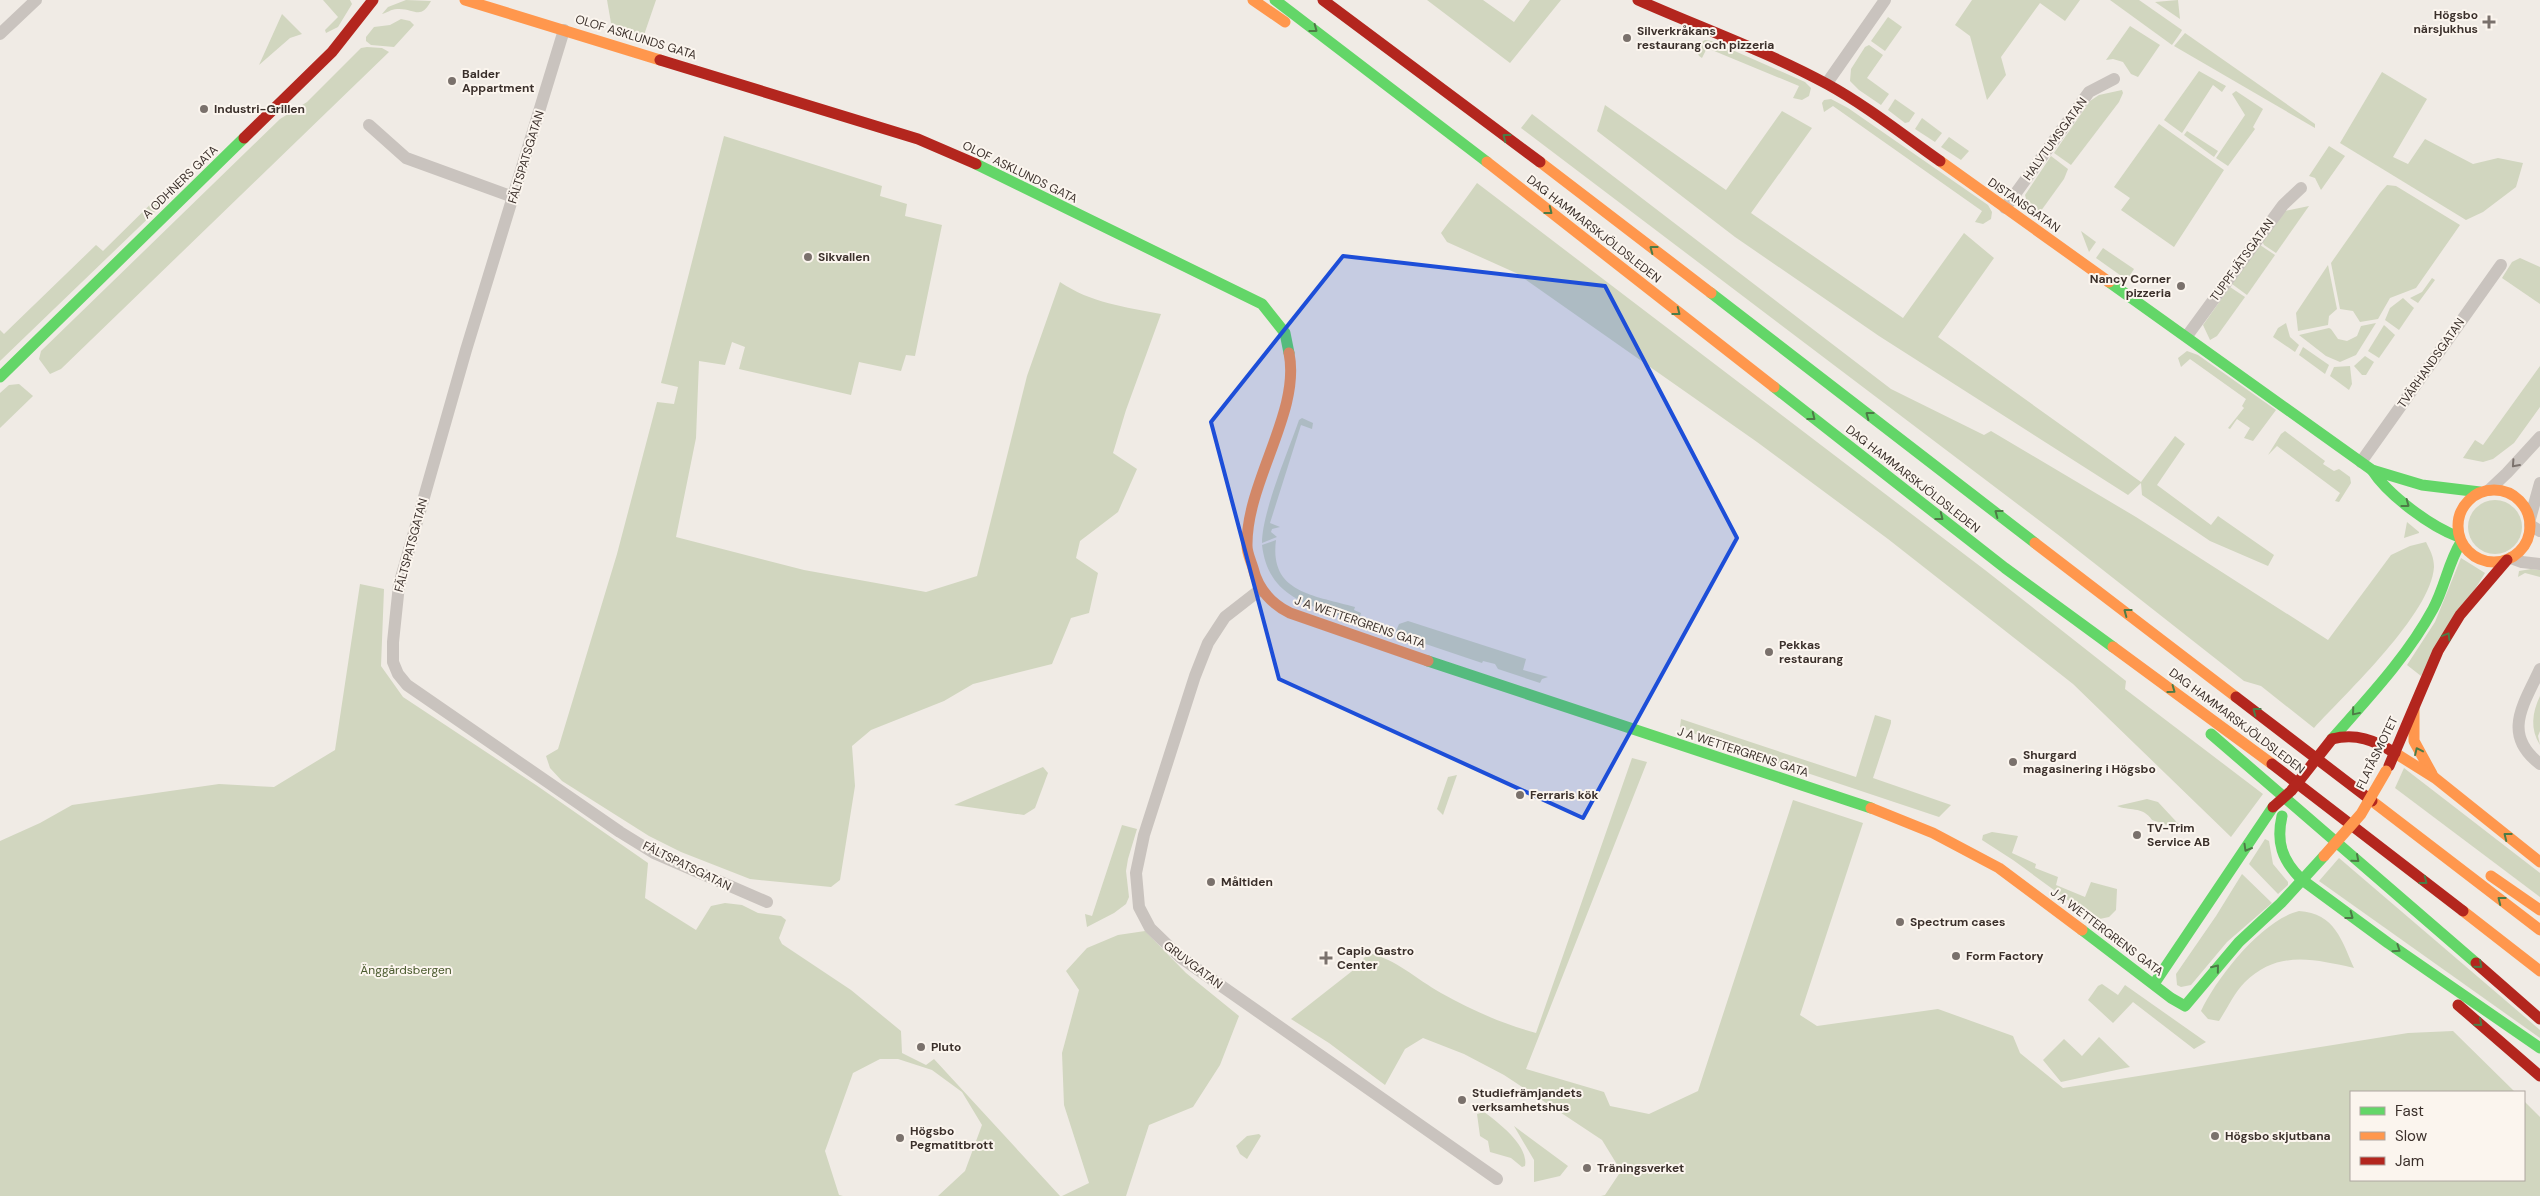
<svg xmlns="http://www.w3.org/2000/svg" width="2540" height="1196" font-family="'DM Sans',sans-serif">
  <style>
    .green { fill: #d1d6bf }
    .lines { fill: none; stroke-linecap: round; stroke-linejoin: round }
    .street { stroke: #c9c3be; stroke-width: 12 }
    .fast { stroke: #63d668; stroke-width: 11 }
    .slow { stroke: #ff974d; stroke-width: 11 }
    .jam { stroke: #b3261e; stroke-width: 11 }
    .slow-bridge { stroke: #ff974d; stroke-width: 11 }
    .jam-bridge { stroke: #b3261e; stroke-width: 11 }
    .oneway { stroke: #4d7b46 }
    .oneway2 { stroke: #7b726d }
    .marked { fill: #1d4ed8; fill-opacity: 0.2; stroke: #1d4ed8; stroke-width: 4; stroke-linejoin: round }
    .poi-dot { fill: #7a716c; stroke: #fbf5ee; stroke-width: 2 }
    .labels { text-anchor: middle; stroke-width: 4; stroke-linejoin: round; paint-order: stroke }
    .poi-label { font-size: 12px; font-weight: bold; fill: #3b302b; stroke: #fbf5ee; text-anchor: start }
    .street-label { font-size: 12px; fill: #3b302b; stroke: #fbf5ee }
    .park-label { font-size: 12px; fill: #4a5a2e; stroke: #fbf5ee }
  </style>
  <rect width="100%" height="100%" fill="#f0ebe5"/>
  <g class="green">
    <polygon points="323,0 350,0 352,4 338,27 326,33 325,30 338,17"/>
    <path d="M 406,0 L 431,1 C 420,21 415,8 397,9 C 391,9 387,13 382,14 L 388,7 Z"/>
    <polygon points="607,0 656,0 644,35 611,23"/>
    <polygon points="1427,0 1483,0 1514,22 1530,0 1561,0 1510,63"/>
    <polygon points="1972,0 2080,0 2065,21 2040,3 2001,57 2006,75 1987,100 1970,36 1955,25"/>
    <polygon points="2110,0 2139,0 2182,30 2181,32 2172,45"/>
    <polygon points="2178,0 2180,19 2155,2"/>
    <polygon points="282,14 302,34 290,38 259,65"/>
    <polygon points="1888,17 1902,27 1885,51 1871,41"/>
    <polygon points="401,19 410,21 414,25 394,47 371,45 366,41 366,37 374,27 390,25"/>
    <polygon points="2130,26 2160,45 2138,77 2131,74 2123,62 2113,59 2106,60"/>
    <polygon points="2185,33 2315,124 2315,128 2174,46"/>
    <polygon points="1705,40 1712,41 1805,82 1811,88 1809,96 1802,100 1793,98 1799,86 1707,48 1702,58 1699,56 1696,48 1698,44"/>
    <polygon points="1869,45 1883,55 1867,78 1889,94 1881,105 1859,90 1850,81 1851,69 1865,47"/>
    <polygon points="367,47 382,48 389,52 61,369 50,374 39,359 41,351 280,119 307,102 361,48"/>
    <polygon points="2199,71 2226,86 2222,92 2213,85 2182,133 2164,120"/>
    <polygon points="2382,72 2427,99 2393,157 2408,164 2425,139 2473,164 2498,158 2523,163 2516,187 2483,212 2466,220 2340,143"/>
    <polygon points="2122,90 2123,93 2119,102 2071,165 2054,153 2090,101 2099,95"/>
    <polygon points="2236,91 2263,109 2253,127 2255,129 2228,166 2216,158 2245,115 2232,94"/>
    <polygon points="1831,99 1848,108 1988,205 1992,212 1991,219 1983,224 1975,222 1982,211 1833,106 1824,112 1822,103 1824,100"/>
    <polygon points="1895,99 1915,113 1909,122 1905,123 1888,110"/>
    <polygon points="1605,105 1726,190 1782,111 1812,128 1751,213 1903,318 1964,233 1994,258 1938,337 2141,482 2175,436 2185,444 2157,485 2211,525 2218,516 2274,555 2268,566 2210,541 2142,495 2141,483 2128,495 1879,336 1735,237 1597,131"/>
    <path d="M 1532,114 L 1891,389 L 1984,435 L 1991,431 L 2136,517 L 2328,640 L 2391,555 L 2410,546 L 2426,542 C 2430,550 2434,557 2434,567 C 2431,614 2346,693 2314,728 L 2261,686 L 2244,681 L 2061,537 L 1521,128 Z"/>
    <polygon points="1922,118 1942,133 1935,142 1915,129"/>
    <polygon points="2159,124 2224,170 2174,247 2121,210 2130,198 2114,187"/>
    <polygon points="2187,131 2218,151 2214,157 2184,135"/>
    <path d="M 724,136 L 882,186 L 880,196 L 907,204 L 905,216 L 942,225 L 915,356 L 906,355 L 901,371 L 859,362 L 851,395 L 739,369 L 745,347 L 732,342 L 725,365 L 699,361 L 696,438 L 676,537 L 804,570 L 926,592 L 977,576 L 1027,376 L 1060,282 C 1091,303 1125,307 1161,314 L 1126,410 L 1113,453 L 1137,469 L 1118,512 L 1080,541 L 1076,558 L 1098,573 L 1089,613 L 1071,618 L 1052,664 L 973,684 L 944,701 L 871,730 L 852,746 L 855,786 L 840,880 L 831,887 L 750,879 L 681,852 L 649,836 L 562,781 L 550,768 L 546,756 L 558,749 L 617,554 L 657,402 L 674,404 L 678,387 L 661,383 Z"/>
    <polygon points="1949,137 1969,151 1961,160 1941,147"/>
    <polygon points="2329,146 2345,156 2321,190 2315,178 2309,176"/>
    <polygon points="2051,156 2068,169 2064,179 2038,215 2029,210 2025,195"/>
    <polygon points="1477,183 1985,570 2126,681 2125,689 2263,794 2231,837 2073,684 1888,539 1757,442 1516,273 1447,242 1441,233"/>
    <polygon points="170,185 170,194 162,205 0,361 0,330 4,334 96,245 103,251"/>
    <polygon points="2387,185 2396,186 2460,225 2416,288 2390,298 2378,319 2360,322 2353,311 2340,309 2331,263 2380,193"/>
    <polygon points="2309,206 2276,253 2264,245 2262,241 2285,211"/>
    <polygon points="2081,231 2096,242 2089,252"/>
    <polygon points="2260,245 2275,255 2247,295 2232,284"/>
    <polygon points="2103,248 2134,269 2127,280 2096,258"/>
    <polygon points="2520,258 2540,267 2540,304 2502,278 2512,262"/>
    <polygon points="2328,265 2337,309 2329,316 2328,325 2298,331 2296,313"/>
    <polygon points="2432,278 2435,280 2418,303 2410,298 2422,292"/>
    <polygon points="2230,287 2245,297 2217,336 2210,340 2203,325"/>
    <polygon points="2403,298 2414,308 2399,330 2385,320 2390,308"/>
    <polygon points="2286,323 2290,337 2299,345 2295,352 2273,337 2278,328"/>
    <polygon points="2376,323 2356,355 2340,362 2326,356 2299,335 2329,328 2331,329 2338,339 2347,341 2357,336 2361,326"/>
    <polygon points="2384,325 2395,335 2379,358 2368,351"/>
    <polygon points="2303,347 2329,365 2325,374 2299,355"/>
    <polygon points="2187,351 2198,355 2276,410 2253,441 2244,438 2250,428 2237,419 2230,429 2228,428 2244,408 2242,406 2246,399 2190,359 2181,367 2178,358"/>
    <polygon points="2365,356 2374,362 2366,375 2362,375 2354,366"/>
    <polygon points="2350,366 2352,384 2349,390 2330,376 2334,367"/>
    <polygon points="2540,366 2540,407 2514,443 2493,459 2483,462 2463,458 2475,440 2483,445"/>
    <polygon points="19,384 33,396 0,428 0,393 9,385"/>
    <path d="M 1302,418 L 1313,423 L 1312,429 L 1301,425 L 1270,523 L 1280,527 L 1272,529 L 1271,532 L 1277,537 L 1262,543 C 1262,512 1288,452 1299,420 Z"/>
    <polygon points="2285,431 2325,461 2323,464 2334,471 2339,469 2350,477 2351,483 2339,502 2335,501 2340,493 2277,446 2268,455 2281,434"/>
    <circle cx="2495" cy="527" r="27"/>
    <polygon points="2407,522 2419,532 2419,533 2404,538"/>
    <path d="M 1276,540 C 1269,593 1314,595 1355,607 L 1354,610 L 1361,613 L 1359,620 C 1350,621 1338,615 1329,612 C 1293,600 1267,587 1262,545 Z"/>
    <polygon points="2461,558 2485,573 2421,676 2407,665 2435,622"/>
    <polygon points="2531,569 2540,570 2540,577 2525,573 2518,577 2519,571"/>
    <polygon points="360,584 384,589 381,666 403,697 536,785 648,863 645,898 696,930 711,906 725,903 742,905 758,913 781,916 786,920 779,938 782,944 851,990 901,1031 902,1053 926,1065 934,1059 1060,1196 938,1196 965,1171 982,1125 962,1092 932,1070 898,1059 880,1059 853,1073 825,1151 839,1195 843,1196 0,1196 0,841 40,823 72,805 219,784 274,787 335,750"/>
    <polygon points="1408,621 1526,659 1523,670 1548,677 1542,679 1540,683 1498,669 1495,664 1483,661 1482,663 1399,635 1396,631 1399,624"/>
    <path d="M 2540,696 L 2540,731 L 2538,736 L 2540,745 C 2530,729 2532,713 2540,696 Z"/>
    <polygon points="1875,715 1891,720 1891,723 1873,778 1951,805 1939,817 1711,741 1680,727 1681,719 1856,777"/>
    <path d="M 1632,758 L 1647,762 L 1526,1069 L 1604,1092 L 1610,1106 L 1649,1114 L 1698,1091 L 1793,800 L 1863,823 L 1800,1015 L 1817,1026 L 1938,1009 L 2013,1036 L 2020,1053 L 2063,1088 L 2408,1033 L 2453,1031 L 2515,1092 L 2351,1092 L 2351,1180 L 2524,1180 L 2524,1101 L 2540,1117 L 2540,1196 L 1601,1196 L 1605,1195 L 1621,1171 L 1602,1140 L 1504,1075 L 1464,1054 L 1423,1038 L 1405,1049 L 1385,1085 L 1329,1043 L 1291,1019 L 1356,968 L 1368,953 C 1396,959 1416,979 1441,993 C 1471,1010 1503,1024 1536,1033 Z"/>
    <polygon points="1043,767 1048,773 1035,808 1024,815 954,805"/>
    <polygon points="2404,768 2540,873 2540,897 2395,788"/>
    <polygon points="1457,775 1443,815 1437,809 1448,777"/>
    <path d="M 2147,799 L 2158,802 L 2185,831 L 2152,820 C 2143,806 2128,811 2117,806 Z"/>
    <polygon points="1122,825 1137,829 1128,859 1126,871 1129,897 1126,904 1114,913 1087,927 1085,914 1092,916"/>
    <polygon points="1992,832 2018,836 2012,853 2036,864 2035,868 2058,877 2056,885 2085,897 2091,882 2117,889 2116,910 2109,917 2095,920 2013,860 1982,840 1983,835"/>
    <polygon points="2265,839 2269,841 2273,864 2288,882 2288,885 2278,894 2249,864"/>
    <polygon points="2339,858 2540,1030 2540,1038 2319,881"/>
    <polygon points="2242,874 2272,903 2227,942 2191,985 2181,987 2177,985 2176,974 2216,916"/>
    <path d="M 2299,911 C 2335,913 2342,941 2354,968 C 2313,959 2278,950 2245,982 C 2234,993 2227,1009 2219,1021 L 2208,1019 L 2201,1011 C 2217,977 2262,920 2299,911 Z"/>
    <polygon points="1145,931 1186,973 1239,1016 1220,1065 1193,1107 1149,1125 1126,1196 1062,1196 1089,1183 1064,1105 1062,1053 1079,990 1066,971 1087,948 1118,935"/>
    <polygon points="2102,984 2118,995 2125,985 2206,1042 2194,1049 2133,1002 2113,1023 2088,1000 2098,986"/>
    <polygon points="2099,1037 2130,1067 2061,1082 2043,1060 2064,1039 2082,1056"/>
    <path d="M 1484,1112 C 1499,1123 1529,1146 1525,1166 L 1522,1167 L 1511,1158 L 1490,1152 L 1488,1141 L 1480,1136 L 1477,1114 Z"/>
    <polygon points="1514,1126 1568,1166 1560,1176 1534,1182 1534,1160"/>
    <polygon points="1259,1134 1261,1136 1247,1159 1240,1154 1236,1146 1247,1136"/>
  </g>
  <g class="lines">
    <g class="street">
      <polyline points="564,30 466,350 399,585 393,642 393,662 398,674 407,685 620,832 654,853 767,902"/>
      <polyline points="0,34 36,0"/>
      <polyline points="1827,83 1885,0"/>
      <polyline points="369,125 406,158 513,197"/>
      <polyline points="2005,208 2089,92 2114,79"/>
      <polyline points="2187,336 2283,205 2301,188"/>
      <polyline points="2361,462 2501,265"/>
      <polyline points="2489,490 2507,473 2540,437"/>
      <polyline points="2530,519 2540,483"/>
      <polyline points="2530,525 2540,531"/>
      <polyline points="2511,558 2522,562 2540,564"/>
      <polyline points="1261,589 1225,617 1208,643 1195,676 1144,835 1136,873 1139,907 1150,928 1180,957 1497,1179"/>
      <path d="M 2540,669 C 2524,704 2501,734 2540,764"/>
    </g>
    <g class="fast">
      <polyline points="1275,0 1487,162"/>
      <polyline points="976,164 1262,304 1285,333 1289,353"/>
      <polyline points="2109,282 2372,470 2422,485 2480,492"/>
      <polyline points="1711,293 2035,543"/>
      <polyline points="0,377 244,138"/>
      <polyline points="1774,387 2005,568 2113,647"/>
      <path d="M 2372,470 C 2388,495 2431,527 2459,537"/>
      <polyline points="1428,661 1871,808"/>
      <polyline points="2211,734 2476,963"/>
      <path d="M 2332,739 C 2368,698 2407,657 2433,609 C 2445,587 2448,563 2461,542"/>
      <path d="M 2282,816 C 2276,842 2282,860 2301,879"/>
      <polyline points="2301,879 2388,943 2540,1048"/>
      <polyline points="2082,930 2171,998 2185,1006 2239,942 2281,903 2324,856"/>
      <polyline points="2154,984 2273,807"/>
    </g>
    <g class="slow">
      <polyline points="465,0 660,60"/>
      <polyline points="1253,0 1285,22"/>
      <polyline points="1940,161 2109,282"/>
      <polyline points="1487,162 1774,387"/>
      <polyline points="1540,162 1711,293"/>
      <path d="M 1289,353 C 1301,412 1246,482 1247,546 C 1247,553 1251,561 1253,568 C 1258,589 1270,603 1290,613 L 1428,661"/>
      <circle cx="2494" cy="526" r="36"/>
      <polyline points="2035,543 2236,697"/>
      <polyline points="2113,647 2272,764"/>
      <polyline points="2414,709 2414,741 2432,774"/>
      <polyline points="2395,753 2435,778 2540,862"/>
      <polyline points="2372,801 2540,930"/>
      <polyline points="1871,808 1933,833 1999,868 2082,930"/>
      <polyline points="2491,876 2540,910"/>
      <polyline points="2463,911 2540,971"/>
    </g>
    <g class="jam">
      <polyline points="1323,0 1540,162"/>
      <path d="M 1638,0 C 1701,28 1766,51 1827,84 C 1867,106 1903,135 1940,161"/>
      <polyline points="660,60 918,139 976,164"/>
      <polyline points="244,138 332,52 373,0"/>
      <polyline points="2236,697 2372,801"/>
      <path d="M 2332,739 C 2356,733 2374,740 2395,753"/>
      <polyline points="2272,764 2463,911"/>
      <polyline points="2389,766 2438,651 2460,615 2507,560"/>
      <polyline points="2476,963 2540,1019"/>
      <polyline points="2458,1005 2540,1076"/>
    </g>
    <polyline class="slow-bridge" points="2324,856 2361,814 2386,771"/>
    <polyline class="jam-bridge" points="2273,807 2291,791 2332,739"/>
  </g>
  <defs><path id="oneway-chevron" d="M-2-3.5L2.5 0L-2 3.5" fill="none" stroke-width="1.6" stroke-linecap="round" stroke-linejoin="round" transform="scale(1.25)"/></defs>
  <g class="oneway">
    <use href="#oneway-chevron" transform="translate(1314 29) rotate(37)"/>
    <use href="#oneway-chevron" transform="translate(1506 137) rotate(-143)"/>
    <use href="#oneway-chevron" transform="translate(1549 211) rotate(38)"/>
    <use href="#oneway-chevron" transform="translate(1653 249) rotate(-143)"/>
    <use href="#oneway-chevron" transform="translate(1677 312) rotate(38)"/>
    <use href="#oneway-chevron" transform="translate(1869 415) rotate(-143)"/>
    <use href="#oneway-chevron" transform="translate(1812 417) rotate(38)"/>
    <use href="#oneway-chevron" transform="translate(2406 504) rotate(37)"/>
    <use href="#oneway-chevron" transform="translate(1998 513) rotate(-143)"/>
    <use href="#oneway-chevron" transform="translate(1940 517) rotate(38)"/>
    <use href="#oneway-chevron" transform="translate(2127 612) rotate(-143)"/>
    <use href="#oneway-chevron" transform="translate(2447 636) rotate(-59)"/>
    <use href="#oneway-chevron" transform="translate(2172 690) rotate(36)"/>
    <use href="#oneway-chevron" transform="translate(2256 711) rotate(-143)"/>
    <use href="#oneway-chevron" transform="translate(2355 712) rotate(130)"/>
    <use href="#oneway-chevron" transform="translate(2418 751) rotate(-115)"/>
    <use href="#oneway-chevron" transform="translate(2507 836) rotate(-142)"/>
    <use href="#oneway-chevron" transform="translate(2247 848) rotate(120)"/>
    <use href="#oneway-chevron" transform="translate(2356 859) rotate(41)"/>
    <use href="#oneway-chevron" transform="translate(2424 881) rotate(38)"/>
    <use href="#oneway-chevron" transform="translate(2501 900) rotate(-142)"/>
    <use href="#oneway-chevron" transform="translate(2350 916) rotate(37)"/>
    <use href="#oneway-chevron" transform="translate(2397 949) rotate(34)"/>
    <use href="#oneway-chevron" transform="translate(2479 965) rotate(41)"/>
    <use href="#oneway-chevron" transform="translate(2216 968) rotate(-51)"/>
    <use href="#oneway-chevron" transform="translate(2479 1023) rotate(41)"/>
  </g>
  <use class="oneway2" href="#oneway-chevron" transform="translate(2515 464) rotate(132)"/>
  <path class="marked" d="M 1343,256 L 1605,286 L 1737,538 L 1583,818 L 1279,679 L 1211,422 Z"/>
  <g class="poi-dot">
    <path d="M2486.5 14.5h5v5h5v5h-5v5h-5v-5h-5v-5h5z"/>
    <circle cx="1627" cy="38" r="5"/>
    <circle cx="452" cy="81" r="5"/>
    <circle cx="204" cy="109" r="5"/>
    <circle cx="808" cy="257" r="5"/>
    <circle cx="2181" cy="286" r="5"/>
    <circle cx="1769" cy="652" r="5"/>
    <circle cx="2013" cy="762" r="5"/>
    <circle cx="1520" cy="795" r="5"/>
    <circle cx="2137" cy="835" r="5"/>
    <circle cx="1211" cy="882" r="5"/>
    <circle cx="1900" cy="922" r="5"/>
    <circle cx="1956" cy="956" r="5"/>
    <path d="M1323.5 950.5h5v5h5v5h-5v5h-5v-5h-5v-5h5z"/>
    <circle cx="921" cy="1047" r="5"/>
    <circle cx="1462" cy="1100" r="5"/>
    <circle cx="2215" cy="1136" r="5"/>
    <circle cx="900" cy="1138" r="5"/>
    <circle cx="1587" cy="1168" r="5"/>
  </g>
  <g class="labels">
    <g class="poi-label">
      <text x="2478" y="19" text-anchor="end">Högsbo<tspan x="2478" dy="14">närsjukhus</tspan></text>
      <text x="1637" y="35">Silverkråkans<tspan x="1637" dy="14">restaurang och pizzeria</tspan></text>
      <text x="462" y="78">Balder<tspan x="462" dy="14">Appartment</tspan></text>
      <text x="214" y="113">Industri-Grillen</text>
      <text x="818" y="261">Sikvallen</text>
      <text x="2171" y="283" text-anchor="end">Nancy Corner<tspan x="2171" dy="14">pizzeria</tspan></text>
      <text x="1779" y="649">Pekkas<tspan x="1779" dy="14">restaurang</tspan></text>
      <text x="2023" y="759">Shurgard<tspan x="2023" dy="14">magasinering i Högsbo</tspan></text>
      <text x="1530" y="799">Ferraris kök</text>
      <text x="2147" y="832">TV-Trim<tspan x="2147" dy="14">Service AB</tspan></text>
      <text x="1221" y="886">Måltiden</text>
      <text x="1910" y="926">Spectrum cases</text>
      <text x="1337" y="955">Capio Gastro<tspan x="1337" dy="14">Center</tspan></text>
      <text x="1966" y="960">Form Factory</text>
      <text x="931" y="1051">Pluto</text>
      <text x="1472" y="1097">Studiefrämjandets<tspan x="1472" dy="14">verksamhetshus</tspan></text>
      <text x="910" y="1135">Högsbo<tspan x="910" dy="14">Pegmatitbrott</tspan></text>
      <text x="2225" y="1140">Högsbo skjutbana</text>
      <text x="1597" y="1172">Träningsverket</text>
    </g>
    <g class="street-label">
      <text transform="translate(636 37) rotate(17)" y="4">OLOF ASKLUNDS GATA</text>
      <text transform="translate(2055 139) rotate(-54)" y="4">HALVTUMSGATAN</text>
      <text transform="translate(526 157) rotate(-73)" y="4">FÄLTSPATSGATAN</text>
      <text transform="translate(1020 172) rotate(26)" y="4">OLOF ASKLUNDS GATA</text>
      <text transform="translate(180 182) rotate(-44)" y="4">A ODHNERS GATA</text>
      <text transform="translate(2024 205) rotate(35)" y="4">DISTANSGATAN</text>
      <text transform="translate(1594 229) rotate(38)" y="4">DAG HAMMARSKJÖLDSLEDEN</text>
      <text transform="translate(2242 260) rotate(-54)" y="4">TUPPFJÄTSGATAN</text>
      <text transform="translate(2431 363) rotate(-55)" y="4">TVÄRHANDSGATAN</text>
      <text transform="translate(1913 479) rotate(38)" y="4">DAG HAMMARSKJÖLDSLEDEN</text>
      <text transform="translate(411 545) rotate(-75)" y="4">FÄLTSPATSGATAN</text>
      <text transform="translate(1360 622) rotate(19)" y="4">J A WETTERGRENS GATA</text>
      <text transform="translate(2237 721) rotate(37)" y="4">DAG HAMMARSKJÖLDSLEDEN</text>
      <text transform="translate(1743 752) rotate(18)" y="4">J A WETTERGRENS GATA</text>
      <text transform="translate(2377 753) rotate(-64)" y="4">FLATÅSMOTET</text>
      <text transform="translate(687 866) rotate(26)" y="4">FÄLTSPATSGATAN</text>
      <text transform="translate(2107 932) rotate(37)" y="4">J A WETTERGRENS GATA</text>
      <text transform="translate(1193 965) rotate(37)" y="4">GRUVGATAN</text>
    </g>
    <g class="park-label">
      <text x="406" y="974">Änggårdsbergen</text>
    </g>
  </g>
  <rect x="2350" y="1091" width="175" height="90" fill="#fbf5ee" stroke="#aea6a0"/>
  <rect x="2360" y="1107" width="25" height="8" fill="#63d668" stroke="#aea6a0"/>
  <text x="2395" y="1116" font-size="15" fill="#3b302b">Fast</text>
  <rect x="2360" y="1132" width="25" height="8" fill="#ff974d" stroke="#aea6a0"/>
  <text x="2395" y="1141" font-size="15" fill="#3b302b">Slow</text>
  <rect x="2360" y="1157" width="25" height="8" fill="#b3261e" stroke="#aea6a0"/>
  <text x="2395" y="1166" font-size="15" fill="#3b302b">Jam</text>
</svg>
